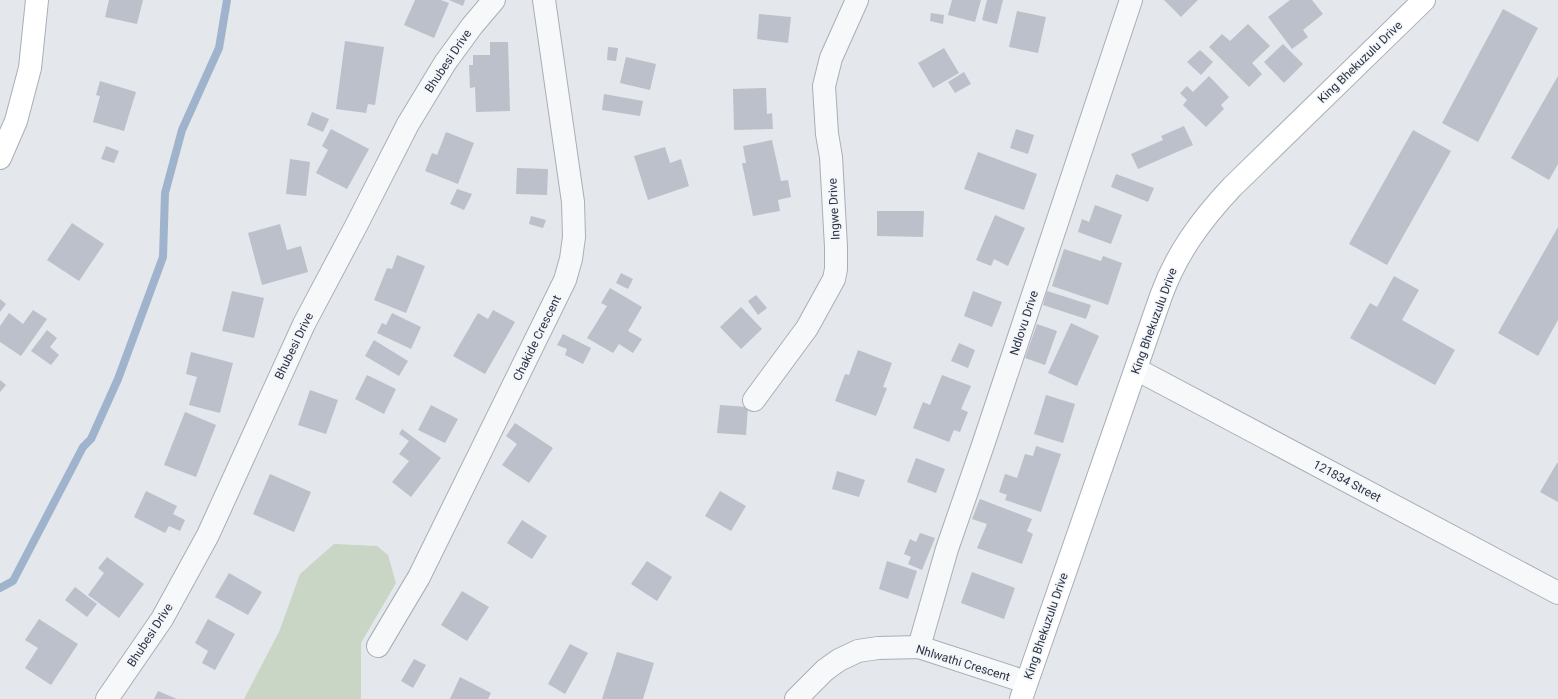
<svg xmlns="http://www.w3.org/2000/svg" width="1558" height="699" font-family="Roboto,sans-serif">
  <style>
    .green { fill: #c9d6c5 }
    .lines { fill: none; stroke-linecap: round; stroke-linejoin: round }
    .stream { stroke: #9fb4cc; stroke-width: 8 }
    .building { fill: #bbc0ca }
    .street-casing { stroke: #a9aeb7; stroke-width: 24 }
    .secondary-casing { stroke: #a9aeb7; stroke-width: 24 }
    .street { stroke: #f7f8fa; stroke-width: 22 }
    .secondary { stroke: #fff; stroke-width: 22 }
    .labels { text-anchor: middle; stroke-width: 3.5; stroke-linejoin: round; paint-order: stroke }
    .street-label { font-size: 12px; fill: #2b3445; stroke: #f4f6f9 }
  </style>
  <rect width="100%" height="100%" fill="#e4e7ec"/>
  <polygon class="green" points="334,544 377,546 388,555 396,583 361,643 361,699 244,699 279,632 300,574"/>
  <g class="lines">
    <polyline class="stream" points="0,588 13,581 83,447 91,439 118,379 163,257 165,193 182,130 219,48 227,0"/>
  </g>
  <g class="building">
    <polygon points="109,0 143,0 137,24 105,17"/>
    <polygon points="415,0 441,0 449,3 434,38 404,25"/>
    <polygon points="449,0 465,0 463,6"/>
    <polygon points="952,0 981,0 975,22 948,15"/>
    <polygon points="987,0 1003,0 997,24 982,20"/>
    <polygon points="1164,0 1198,0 1181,17"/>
    <polygon points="1290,0 1312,0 1323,14 1303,30 1308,37 1292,49 1268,17"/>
    <polygon points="1503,9 1538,28 1478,142 1442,123"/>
    <polygon points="1017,11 1046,17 1038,53 1009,47"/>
    <polygon points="931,13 944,15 943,24 930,21"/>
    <polygon points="759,14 791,17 788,43 757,39"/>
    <polygon points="1248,24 1270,46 1252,63 1262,74 1249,87 1209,47 1222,34 1230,41"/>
    <polygon points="345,41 384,47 375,105 368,104 366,113 336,109"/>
    <polygon points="490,42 508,42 510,111 476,112 475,87 470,88 469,65 473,65 473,55 490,55"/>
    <polygon points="1283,44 1303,64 1284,83 1264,62"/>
    <polygon points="608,47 618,48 616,61 607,60"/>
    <polygon points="944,48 959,73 933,88 918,63"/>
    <polygon points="1200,50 1213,62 1201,75 1187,62"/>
    <polygon points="626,57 656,64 650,90 620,83"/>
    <polygon points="964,72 971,84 955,93 948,82"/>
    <polygon points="1209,76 1229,97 1221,105 1224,109 1206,127 1183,105 1187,100 1180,93 1187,86 1193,92"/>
    <polygon points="1558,76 1558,164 1549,180 1511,158"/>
    <polygon points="100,81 136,92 124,131 93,122 100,96 96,95"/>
    <polygon points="766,88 767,114 772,113 773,129 734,130 733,89"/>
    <polygon points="604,94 643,101 640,116 602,110"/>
    <polygon points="312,112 329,119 323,132 307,125"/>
    <polygon points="1184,126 1193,145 1138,169 1131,154 1163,140 1161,136"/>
    <polygon points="331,129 369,149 347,189 316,173 328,150 322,146"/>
    <polygon points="1016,129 1034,135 1028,154 1010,148"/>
    <polygon points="1413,130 1451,151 1387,265 1349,244"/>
    <polygon points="446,132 474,143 458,184 425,171 432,153 437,155"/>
    <polygon points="772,140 781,181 788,180 791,197 778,200 780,211 753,216 742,163 746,163 743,146"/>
    <polygon points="106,146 119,151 114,163 101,159"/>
    <polygon points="665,147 670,163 681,159 689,186 648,200 634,156"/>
    <polygon points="978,152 1037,174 1024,210 964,189"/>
    <polygon points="290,159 310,162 306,196 286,194"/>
    <polygon points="517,168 548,169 547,195 516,194"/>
    <polygon points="1116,174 1154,188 1148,202 1111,187"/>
    <polygon points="457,189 472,194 464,210 450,204"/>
    <polygon points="1095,205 1122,215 1111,244 1078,232 1082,219 1089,222"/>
    <polygon points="877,211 924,211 923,237 877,236"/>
    <polygon points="995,215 1025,228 1008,266 994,259 991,266 976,260"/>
    <polygon points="531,216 546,220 543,228 529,224"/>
    <polygon points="72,223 104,244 79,281 47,260"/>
    <polygon points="280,224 287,250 301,246 308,272 262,285 248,233"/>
    <polygon points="1558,227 1558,320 1538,356 1498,333"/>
    <polygon points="1064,249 1101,261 1103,256 1122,263 1108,305 1052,286"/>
    <polygon points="397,255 425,266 406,313 374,300 387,268 392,269"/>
    <polygon points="621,273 633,279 628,289 616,283"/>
    <polygon points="1394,276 1419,290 1402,320 1455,350 1435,385 1350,338 1370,303 1377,307"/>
    <polygon points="610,288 642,307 628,331 642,339 633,353 619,344 613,353 587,338 607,306 601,303"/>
    <polygon points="232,291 264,298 254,338 222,331"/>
    <polygon points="973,291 1002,302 992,327 964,316"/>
    <polygon points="1047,291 1091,305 1086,319 1043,305"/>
    <polygon points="756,295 767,308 758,315 748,301"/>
    <polygon points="0,299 6,304 0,312"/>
    <polygon points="741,307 762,329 741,349 720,327"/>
    <polygon points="33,310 47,319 21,356 0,342 0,326 9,313 23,324"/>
    <polygon points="493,310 515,322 485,374 453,356 478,313 488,319"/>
    <polygon points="392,313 421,327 411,349 377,333 382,323 386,325"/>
    <polygon points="1071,323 1099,336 1077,386 1048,373"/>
    <polygon points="1037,324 1057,331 1045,365 1025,358"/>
    <polygon points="47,330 57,338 50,347 59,355 51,365 31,351"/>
    <polygon points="563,334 591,348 583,364 565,355 567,349 557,345"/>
    <polygon points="374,340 408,361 399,376 365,356"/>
    <polygon points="959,343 975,350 968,368 951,361"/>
    <polygon points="858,350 892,363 883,387 887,388 876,416 835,401 845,374 849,375"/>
    <polygon points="191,352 233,363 220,413 189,405 197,377 186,374"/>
    <polygon points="367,375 396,389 384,414 355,399"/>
    <polygon points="942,375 971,386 961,409 968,412 960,432 954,430 949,442 913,428 923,402 930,405"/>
    <polygon points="0,380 6,385 0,392"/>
    <polygon points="310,390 338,400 326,434 298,425"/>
    <polygon points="1046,395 1075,404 1063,443 1034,434"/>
    <polygon points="431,405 458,419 445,443 418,430"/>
    <polygon points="720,405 748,407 746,435 717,433"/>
    <polygon points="185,412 216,425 196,477 164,465"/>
    <polygon points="515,423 553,448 529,483 502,465 517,444 506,436"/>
    <polygon points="402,429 441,458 411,497 392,482 409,461 399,454 409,441 399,434"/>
    <polygon points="1036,446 1061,454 1041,512 1005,500 1007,495 999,492 1005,474 1017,478 1025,454 1033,456"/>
    <polygon points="916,458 945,469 936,493 907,482"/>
    <polygon points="1557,463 1558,463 1558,502 1540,492"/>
    <polygon points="837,471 865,480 859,497 832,489"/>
    <polygon points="270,474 311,492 294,532 253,514"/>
    <polygon points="146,491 177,506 173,514 185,520 180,531 169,526 165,533 134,517"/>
    <polygon points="720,491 746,506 731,531 705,516"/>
    <polygon points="980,499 1032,519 1027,531 1033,534 1022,564 977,548 987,524 972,519"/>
    <polygon points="522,520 547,536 532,559 507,543"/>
    <polygon points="920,533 935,538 922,570 908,564 911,557 904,554 910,539 916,542"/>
    <polygon points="107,557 144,584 119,618 88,595 104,573 98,568"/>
    <polygon points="647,561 672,577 657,601 631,584"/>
    <polygon points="887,561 917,571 908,599 879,589"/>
    <polygon points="972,572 1015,588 1004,619 961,603"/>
    <polygon points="229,573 262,592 248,615 215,597"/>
    <polygon points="75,587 97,604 87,617 65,600"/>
    <polygon points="462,591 489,607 467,641 441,625"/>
    <polygon points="39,619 78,644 51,685 25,668 38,648 25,640"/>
    <polygon points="208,619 235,634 215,670 202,663 208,651 195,643"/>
    <polygon points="570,644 588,653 565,694 548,684"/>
    <polygon points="617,652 654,663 643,699 602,699"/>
    <polygon points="414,659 426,665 413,688 401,681"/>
    <polygon points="460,677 491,693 488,699 450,699"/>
    <polygon points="158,691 177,699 154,699"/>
  </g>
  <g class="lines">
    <g class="street-casing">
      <g id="street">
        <polyline points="1136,369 1558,593"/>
        <polyline points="754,400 807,328 834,279 836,269 836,247 831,157 827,134 824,86 831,58 857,0"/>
        <polyline points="378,646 419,577 565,280 571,259 574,237 573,202 544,0"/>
        <polyline points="919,647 947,549 984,442 1131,0"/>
        <polyline points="107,699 162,619 208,535 304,324 357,224 408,124 445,63 472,26 494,0"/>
        <polyline points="796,699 825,670 839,660 858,651 878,648 919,647 1026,682"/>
      </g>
    </g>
    <g class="secondary-casing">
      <g id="secondary">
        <polyline points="0,158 16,121 30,68 37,0"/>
        <path d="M 1021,699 C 1068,565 1115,431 1161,296 C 1176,254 1201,220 1232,187 L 1424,0"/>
      </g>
    </g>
    <use href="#street" class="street"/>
    <use href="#secondary" class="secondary"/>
  </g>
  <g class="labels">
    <g class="street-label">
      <text transform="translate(448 61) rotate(-56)" y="4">Bhubesi Drive</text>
      <text transform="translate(1360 62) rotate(-44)" y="4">King Bhekuzulu Drive</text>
      <text transform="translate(834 209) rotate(-93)" y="4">Ingwe Drive</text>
      <text transform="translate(1154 321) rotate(-70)" y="4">King Bhekuzulu Drive</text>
      <text transform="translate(1024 323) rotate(-72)" y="4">Ndlovu Drive</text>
      <text transform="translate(537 338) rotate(-64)" y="4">Chakide Crescent</text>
      <text transform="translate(294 346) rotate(-64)" y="4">Bhubesi Drive</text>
      <text transform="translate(1347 481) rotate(28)" y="4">121834 Street</text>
      <text transform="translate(1046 626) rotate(-71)" y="4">King Bhekuzulu Drive</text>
      <text transform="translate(150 635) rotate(-57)" y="4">Bhubesi Drive</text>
      <text transform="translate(963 663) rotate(17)" y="4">Nhlwathi Crescent</text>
    </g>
  </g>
</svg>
